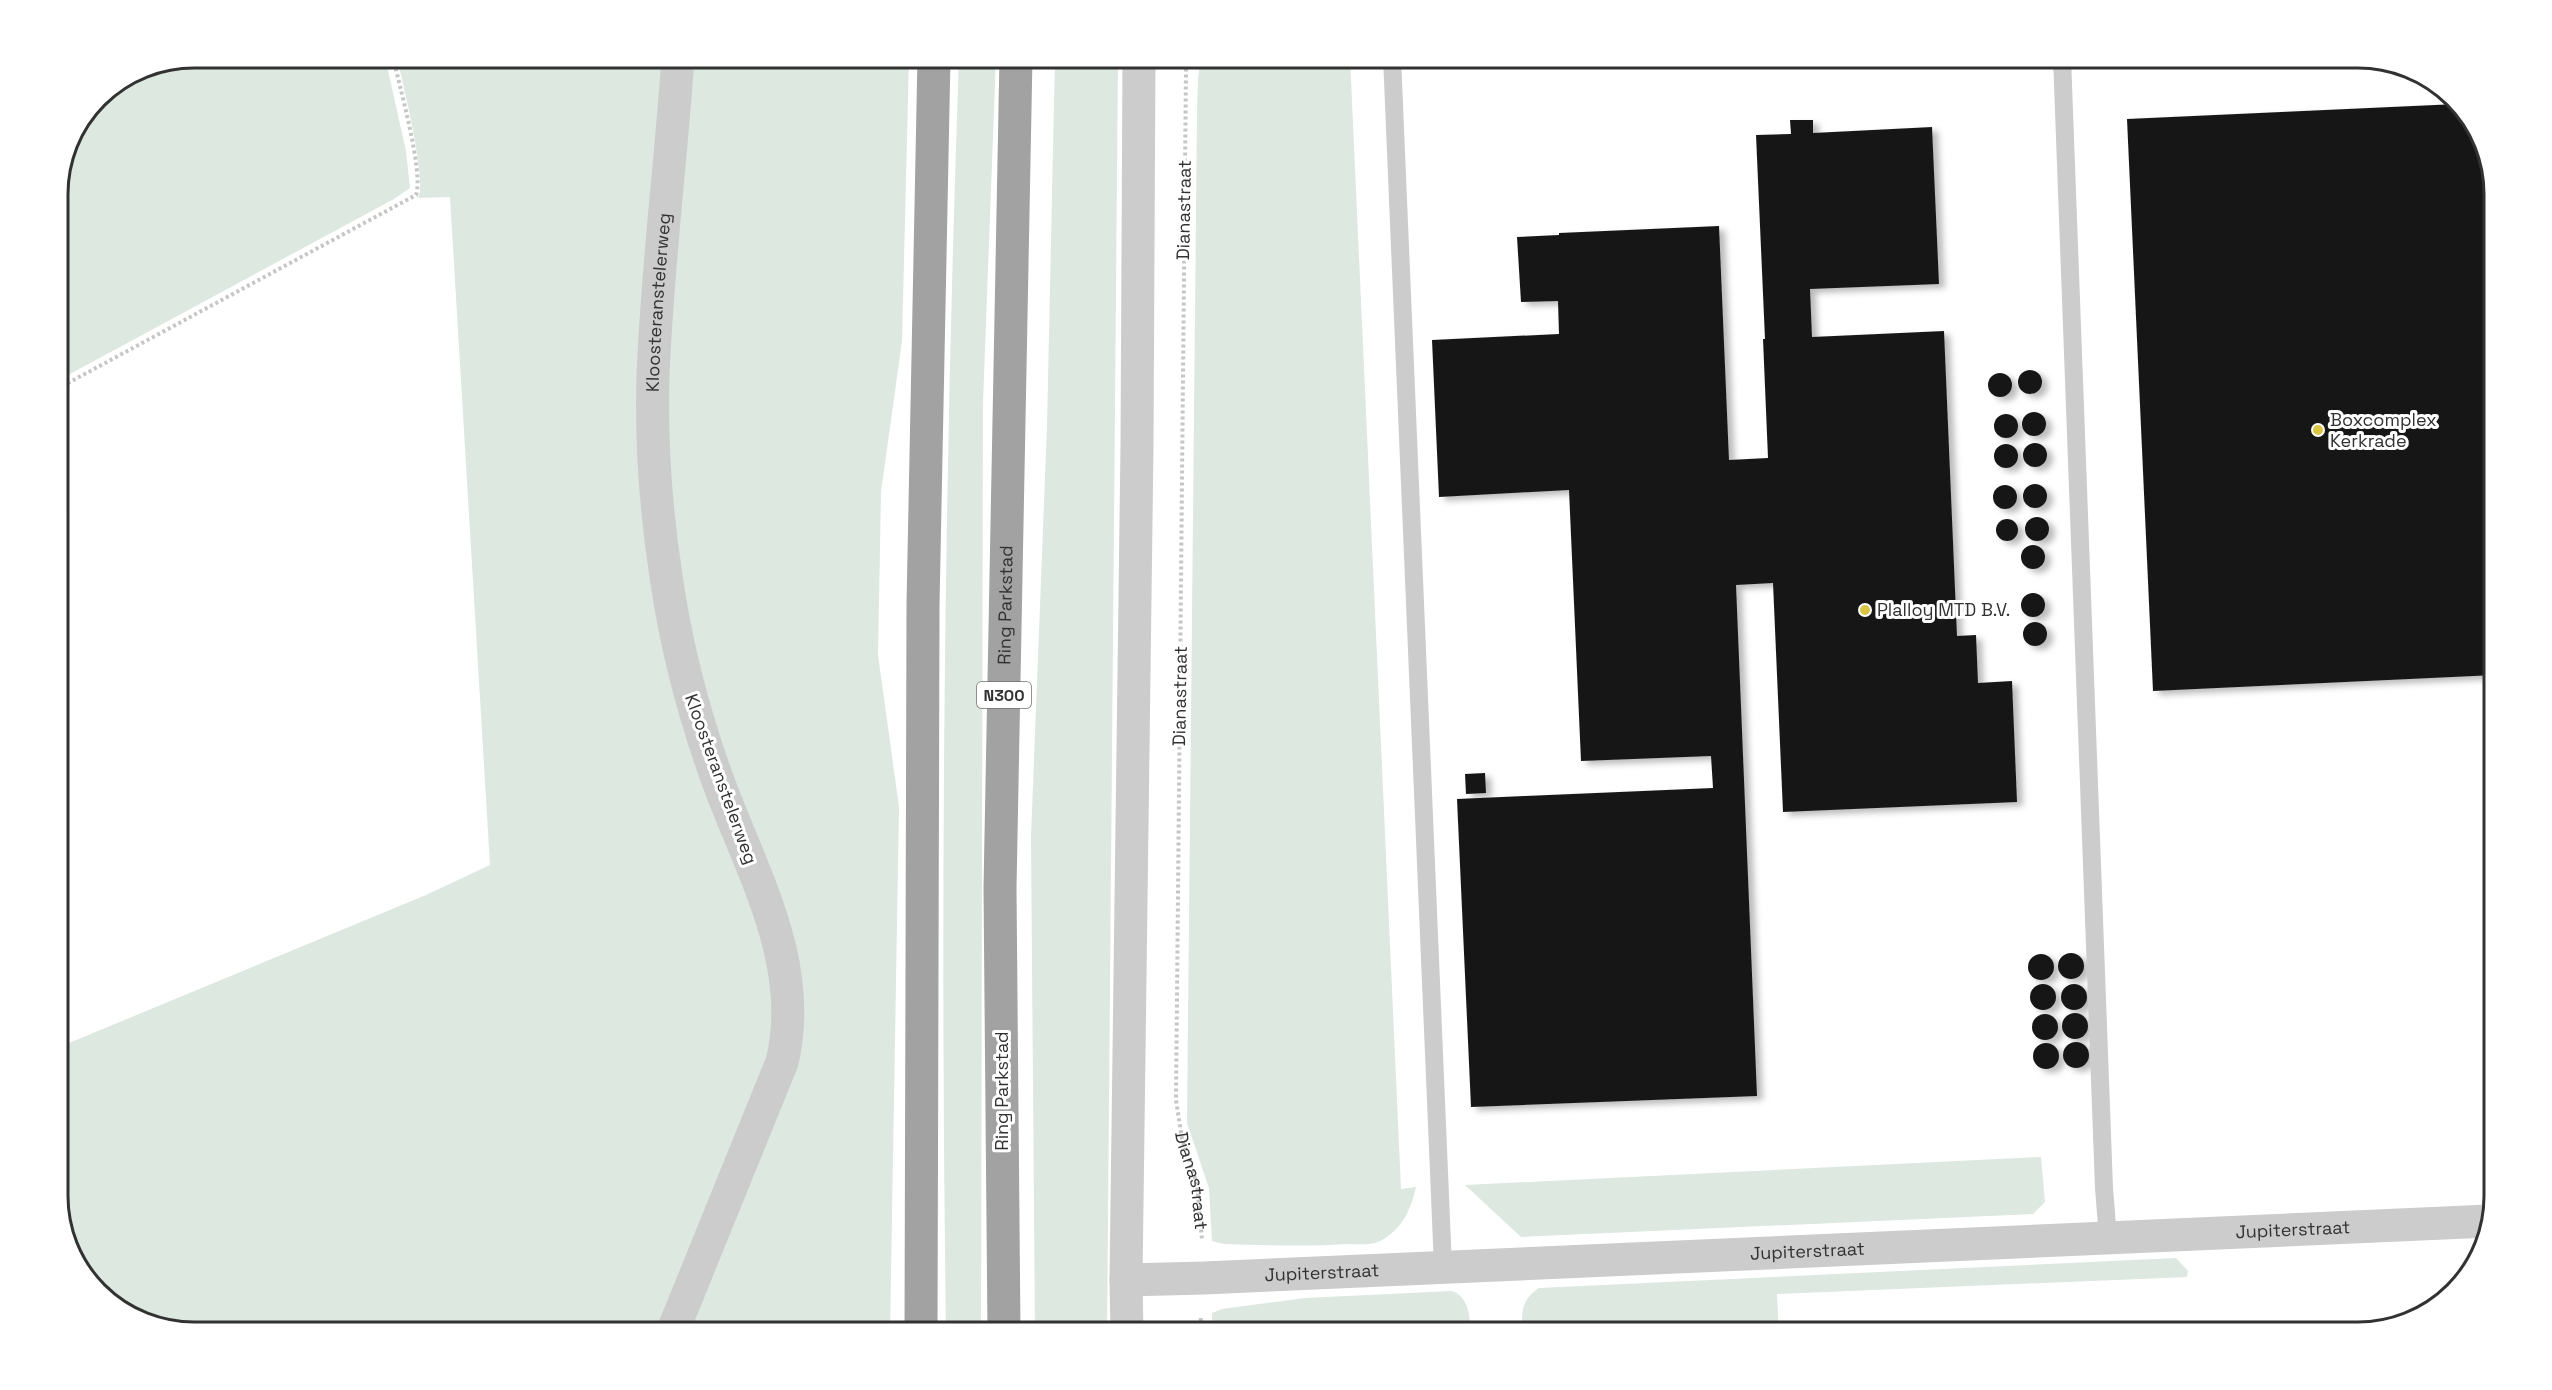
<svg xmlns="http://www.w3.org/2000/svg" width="2552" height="1390" font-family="'Space Grotesk',sans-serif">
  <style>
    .green { fill: #dce8e0 }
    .building { fill: #191919; filter: url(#shadow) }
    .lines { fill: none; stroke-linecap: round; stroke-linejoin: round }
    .path { stroke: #c6c6c6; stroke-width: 4; stroke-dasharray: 3 3; stroke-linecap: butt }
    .service { stroke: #ccc; stroke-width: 18 }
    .minor { stroke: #ccc; stroke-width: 33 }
    .trunk { stroke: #a2a2a2; stroke-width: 33 }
    .poi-dot { fill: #dac544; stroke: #fff; stroke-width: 2 }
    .labels { text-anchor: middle; stroke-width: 6; stroke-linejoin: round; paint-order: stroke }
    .shield { fill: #fff; stroke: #707070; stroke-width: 1.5 }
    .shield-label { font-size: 16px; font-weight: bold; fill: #323232 }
    .street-label { font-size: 18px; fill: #323232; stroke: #fff }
    .poi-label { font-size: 18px; fill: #323232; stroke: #fff; text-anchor: start }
    .rim { fill: none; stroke: #323232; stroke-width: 3 }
  </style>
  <defs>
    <filter id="shadow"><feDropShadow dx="6" dy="4" stdDeviation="3" flood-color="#0004"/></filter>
  </defs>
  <rect width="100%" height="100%" fill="#fff"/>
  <g class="green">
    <polygon points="193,57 385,57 406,151 410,188 394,199 57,381 57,184 67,141 97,97 141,67"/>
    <path d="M 397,57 L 667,57 L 646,469 L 760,912 L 779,1029 L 660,1333 L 193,1333 L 133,1319 L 80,1272 L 57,1206 L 57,1048 L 426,895 L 490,865 L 450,197 L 418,198 C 428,181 402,82 397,57 Z"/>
    <polygon points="689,57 909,57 902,341 881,492 878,655 899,807 890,1333 686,1333 799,1049 719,749 674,566 664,394"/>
    <path d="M 959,57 L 996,57 L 983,402 L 981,1333 L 946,1333 C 940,908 944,482 959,57 Z"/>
    <polygon points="1055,57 1118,57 1107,1333 1035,1333 1031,836 1047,427"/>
    <path d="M 1201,57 L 1350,57 L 1401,1189 L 1416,1187 C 1411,1209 1403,1228 1382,1240 C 1372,1246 1357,1244 1345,1244 C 1305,1247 1265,1245 1224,1244 L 1212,1241 L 1209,1188 L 1187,1123 L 1197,113 L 1198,79 Z"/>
    <polygon points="2041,1157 2045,1202 2033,1214 1521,1237 1465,1185"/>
    <path d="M 2176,1258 L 2188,1271 L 2187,1277 L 1777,1294 L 1779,1333 L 1523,1333 C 1521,1313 1521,1300 1539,1288 Z"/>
    <path d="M 1452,1291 C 1469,1297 1470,1317 1471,1333 L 1212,1333 L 1212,1313 L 1222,1309 L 1305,1298 Z"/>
  </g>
  <g class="building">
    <polygon points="2457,104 2472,118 2495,184 2495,675 2153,691 2127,119"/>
    <polygon points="1790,120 1813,120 1813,133 1932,127 1939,284 1810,289 1812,337 1944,331 1957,636 1976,635 1978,683 2012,681 2017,802 1783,812 1773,583 1736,585 1757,1096 1471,1107 1457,799 1713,788 1711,756 1581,761 1569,490 1439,497 1432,340 1559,334 1558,301 1521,302 1517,237 1559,235 1559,233 1719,226 1729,460 1768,458 1763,339 1765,339 1756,135 1791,134"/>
    <circle cx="2030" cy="382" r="12"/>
    <circle cx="2000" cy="385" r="12"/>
    <circle cx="2034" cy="424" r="12"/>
    <circle cx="2006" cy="426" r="12"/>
    <circle cx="2035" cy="455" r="12"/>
    <circle cx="2006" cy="456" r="12"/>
    <circle cx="2035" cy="496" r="12"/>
    <circle cx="2005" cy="497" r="12"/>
    <circle cx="2037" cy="529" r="12"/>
    <circle cx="2007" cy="530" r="11"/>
    <circle cx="2033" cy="557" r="12"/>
    <circle cx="2033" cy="605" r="12"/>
    <circle cx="2035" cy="634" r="12"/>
    <polygon points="1485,773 1486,793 1466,794 1465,774"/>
    <circle cx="2071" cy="966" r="13"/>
    <circle cx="2041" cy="967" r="13"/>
    <circle cx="2074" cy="997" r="13"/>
    <circle cx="2043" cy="997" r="13"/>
    <circle cx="2075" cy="1026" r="13"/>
    <circle cx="2045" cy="1027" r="13"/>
    <circle cx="2076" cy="1055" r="13"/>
    <circle cx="2046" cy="1056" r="13"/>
  </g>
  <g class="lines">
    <g class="path">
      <path id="s1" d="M 1189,57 L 1186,68 L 1176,1100 L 1182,1139 L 1197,1184 L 1202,1240"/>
      <path d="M 57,389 L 416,195 C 424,172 399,85 393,57"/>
      <polyline points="1200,1333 1201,1316"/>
    </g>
    <g class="service">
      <polyline points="1392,57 1443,1267"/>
      <polyline points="2062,57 2104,1188 2108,1238"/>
    </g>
    <g class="minor">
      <path id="s2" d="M 1126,1280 L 1204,1278 L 2489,1221"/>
      <path id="s3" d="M 672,1333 L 782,1062 C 806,963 751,871 718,781 C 694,715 676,646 666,576 C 656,511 651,442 653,376 C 657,269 671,163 678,57"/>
      <polyline points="1127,1333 1126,1280 1137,446 1139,57"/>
    </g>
    <g class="trunk">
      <polyline points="921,1333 923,605 934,57"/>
      <path id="s4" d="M 1004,1333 L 1000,888 L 1016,57"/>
    </g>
  </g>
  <g class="poi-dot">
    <circle cx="2318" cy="430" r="6"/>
    <circle cx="1865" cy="610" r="6"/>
  </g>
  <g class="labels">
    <rect class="shield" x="977" y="682" width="54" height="26" rx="4.5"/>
    <g class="shield-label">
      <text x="1004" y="701">N300</text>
    </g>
    <g class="street-label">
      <text transform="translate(1184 210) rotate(-89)" y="6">Dianastraat</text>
      <text dy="6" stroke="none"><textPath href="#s3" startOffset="1072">Kloosteranstelerweg</textPath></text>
      <text dy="6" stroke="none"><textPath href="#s4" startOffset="728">Ring Parkstad</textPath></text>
      <text transform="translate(1180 696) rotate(-89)" y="6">Dianastraat</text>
      <text transform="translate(721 779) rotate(70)" y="6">Kloosteranstelerweg</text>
      <text transform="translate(1002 1091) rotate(-90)" y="6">Ring Parkstad</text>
      <text dy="6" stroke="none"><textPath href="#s1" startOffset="1126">Dianastraat</textPath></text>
      <text dy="6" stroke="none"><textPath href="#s2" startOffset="1168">Jupiterstraat</textPath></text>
      <text dy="6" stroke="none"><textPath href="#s2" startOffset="682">Jupiterstraat</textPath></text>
      <text dy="6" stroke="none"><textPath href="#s2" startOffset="196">Jupiterstraat</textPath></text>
    </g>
    <g class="poi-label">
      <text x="2330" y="426">Boxcomplex<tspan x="2330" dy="21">Kerkrade</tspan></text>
      <text x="1877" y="616">Plalloy MTD B.V.</text>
    </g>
  </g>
  <path d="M0 0H2552V1390H0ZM194 68H2358A126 126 0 0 1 2484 194V1196A126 126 0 0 1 2358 1322H194A126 126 0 0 1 68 1196V194A126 126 0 0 1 194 68Z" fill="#fff" fill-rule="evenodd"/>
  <path class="rim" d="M194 68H2358A126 126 0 0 1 2484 194V1196A126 126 0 0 1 2358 1322H194A126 126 0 0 1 68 1196V194A126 126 0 0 1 194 68Z"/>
</svg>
